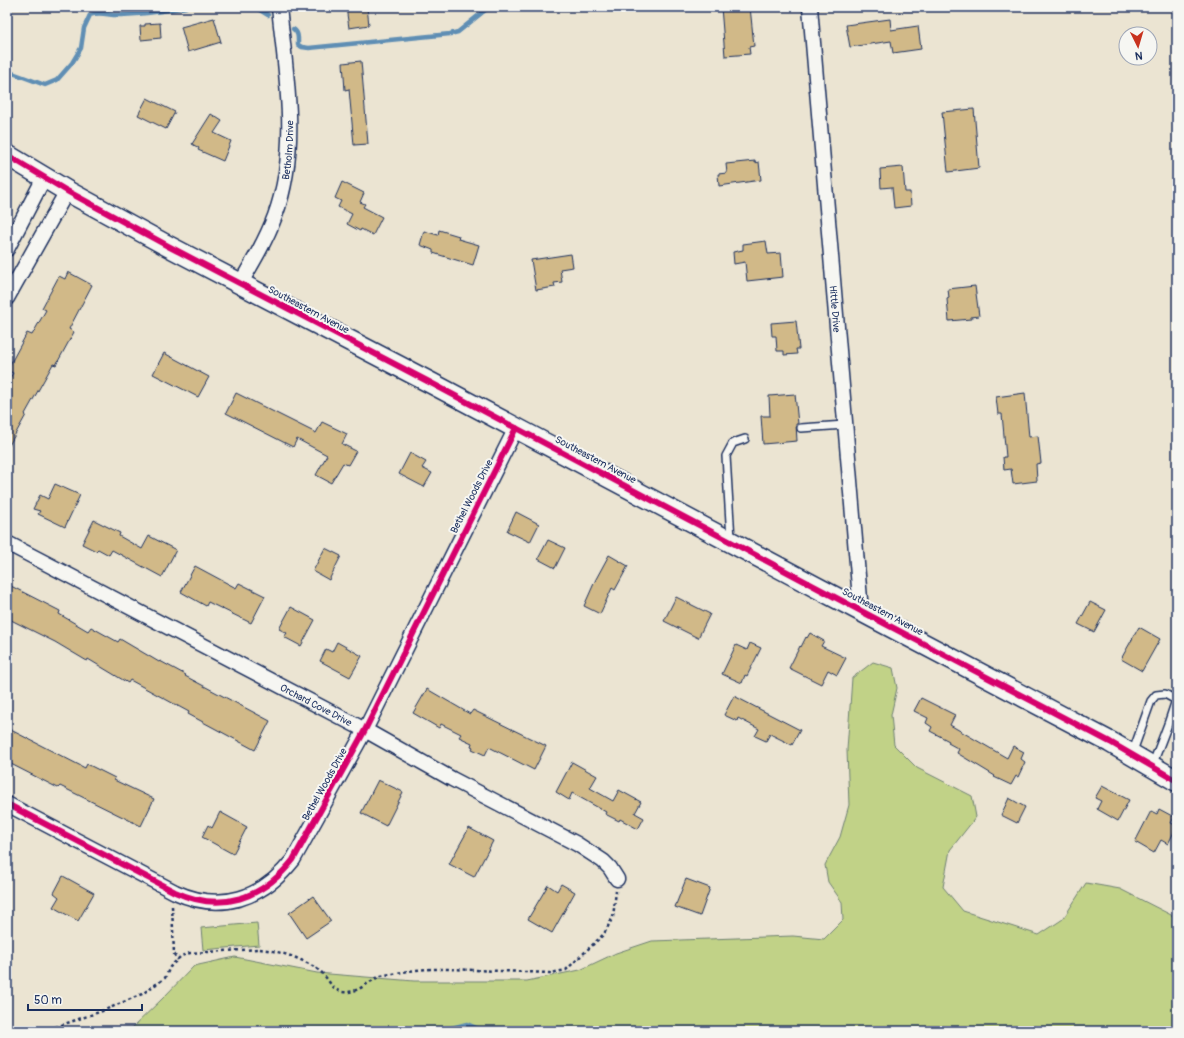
<svg xmlns="http://www.w3.org/2000/svg" width="1184" height="1038" font-family="Pangolin,sans-serif">
  <style>
    .green { fill: #c1d287; stroke: #6e8072 }
    .lines { fill: none; stroke-linecap: round; stroke-linejoin: round }
    .stream { stroke: #5f8eb4; stroke-width: 4.5 }
    .building { fill: #d1b988; stroke: #1b2f5e }
    .lane-casing { stroke: #1b2f5e; stroke-width: 10 }
    .street-casing { stroke: #1b2f5e; stroke-width: 17 }
    .secondary-casing { stroke: #1b2f5e; stroke-width: 23 }
    .path { stroke: #1b2f5e; stroke-width: 2.5; stroke-dasharray: 3 3; stroke-linecap: butt }
    .lane { stroke: #f6f6f2; stroke-width: 7 }
    .street { stroke: #f6f6f2; stroke-width: 14 }
    .secondary { stroke: #f6f6f2; stroke-width: 20 }
    .cycleway-casing { stroke: #f6f6f2; stroke-width: 8 }
    .cycleway { stroke: #d6006c; stroke-width: 6 }
    .labels { text-anchor: middle; stroke-width: 4; stroke-linejoin: round; paint-order: stroke }
    .street-label { font-size: 10px; fill: #1b2f5e; stroke: #f6f6f2 }
  </style>
  <rect width="100%" height="100%" fill="#ebe4d2"/>
  <filter id="ink" filterUnits="userSpaceOnUse"><feTurbulence type="fractalNoise" baseFrequency=".025" numOctaves="2"/><feDisplacementMap in="SourceGraphic" scale="8" xChannelSelector="R" yChannelSelector="G"/><feConvolveMatrix kernelMatrix="1 2 1 2 8 2 1 2 1" color-interpolation-filters="sRGB"/></filter>
  <g filter="url(#ink)">
    <g class="green">
      <polygon points="873,662 893,668 897,688 891,715 894,745 917,768 972,796 976,817 950,850 943,887 963,911 1039,935 1063,919 1086,883 1120,889 1177,918 1177,1031 126,1031 130,1030 163,998 194,966 235,957 317,973 414,981 527,981 580,970 616,953 652,941 793,936 824,939 843,920 842,902 828,882 825,865 840,837 849,805 847,750 852,678"/>
      <polygon points="257,923 259,945 203,950 201,928"/>
    </g>
    <g class="lines">
      <g class="stream">
        <polyline points="255,7 268,15"/>
        <path d="M 293,29 C 299,32 298,39 298,45 L 302,47 L 309,48 L 450,34 L 458,32 L 489,7"/>
        <path d="M 7,71 L 45,85 L 57,80 L 72,63 L 81,48 L 84,28 L 90,15 C 101,11 109,16 121,15 C 143,14 165,11 186,7"/>
        <polyline points="440,1031 467,1024 483,1031"/>
      </g>
    </g>
    <g class="building">
      <polygon points="346,7 367,7 369,25 349,28"/>
      <polygon points="721,7 750,7 754,46 749,47 750,54 725,56"/>
      <polygon points="214,18 221,42 188,52 181,27"/>
      <polygon points="890,19 891,30 918,26 921,49 893,53 891,41 850,47 846,25"/>
      <polygon points="160,23 161,38 141,40 140,26 145,26 145,24"/>
      <polygon points="361,61 368,144 354,145 349,89 345,90 343,63"/>
      <polygon points="147,98 175,112 166,129 138,115"/>
      <polygon points="974,109 979,168 948,172 942,112"/>
      <polygon points="211,114 222,121 214,133 231,141 223,161 198,150 199,148 192,144"/>
      <polygon points="755,161 755,163 759,162 761,180 719,186 718,174 727,173 726,164"/>
      <polygon points="903,167 905,192 910,192 911,206 894,208 892,187 881,188 880,169"/>
      <polygon points="342,182 364,193 360,202 365,204 363,207 382,217 373,235 361,229 360,231 347,224 352,214 338,207 341,201 335,198"/>
      <polygon points="439,230 459,236 458,239 479,245 473,265 433,253 433,250 420,245 424,231 438,235"/>
      <polygon points="766,241 768,254 781,253 783,277 747,281 745,262 734,264 733,252 743,250 743,244"/>
      <polygon points="571,254 573,267 560,269 562,282 554,283 555,287 536,290 531,260"/>
      <polygon points="68,272 92,285 69,329 74,332 56,365 53,364 25,414 26,415 7,449 7,383 13,373 7,370 27,333 32,335 46,310 42,308 59,276 65,279"/>
      <polygon points="975,286 979,316 971,317 971,319 949,321 947,299 949,298 948,289"/>
      <polygon points="796,321 799,349 796,349 797,354 784,355 784,351 777,351 776,336 772,336 771,323"/>
      <polygon points="164,353 209,377 198,397 153,374"/>
      <polygon points="236,393 316,433 322,422 347,434 342,444 356,451 348,465 343,463 331,483 316,475 327,455 297,439 293,447 226,413"/>
      <polygon points="1025,393 1029,437 1038,436 1041,463 1036,464 1037,481 1013,484 1011,469 1004,470 1003,457 1006,457 1002,414 998,414 996,397"/>
      <polygon points="795,394 798,424 796,424 797,441 763,444 761,416 770,416 769,396"/>
      <polygon points="410,453 426,462 422,468 432,473 424,487 399,474"/>
      <polygon points="55,484 80,495 65,527 38,514 40,511 33,509 40,495 48,499"/>
      <polygon points="516,512 539,524 530,542 507,531"/>
      <polygon points="94,520 120,533 119,536 142,549 149,536 176,550 162,577 112,550 109,555 98,549 96,551 82,544"/>
      <polygon points="548,540 565,548 555,568 538,559"/>
      <polygon points="325,548 341,556 329,580 313,571"/>
      <polygon points="609,555 628,566 615,590 612,588 600,614 584,606 596,579"/>
      <polygon points="195,566 236,588 239,583 265,596 251,623 208,602 206,606 181,592"/>
      <polygon points="7,584 60,611 59,614 88,631 91,627 118,642 120,639 159,662 160,661 186,675 185,676 270,721 255,750 188,714 189,712 130,680 128,683 88,659 87,661 55,642 7,618"/>
      <polygon points="676,597 710,614 698,638 664,621"/>
      <polygon points="1090,602 1106,610 1094,632 1078,624"/>
      <polygon points="291,607 315,620 301,646 284,637 287,633 279,629"/>
      <polygon points="1139,627 1160,639 1142,671 1121,659"/>
      <polygon points="810,633 824,641 821,646 846,658 837,675 828,670 821,684 789,668 800,646 801,647 806,637 807,638"/>
      <polygon points="337,642 362,656 350,677 320,661 326,649 332,652"/>
      <polygon points="750,643 761,648 747,676 745,675 742,683 722,674 736,645 747,650"/>
      <polygon points="427,689 470,714 473,710 546,746 534,770 489,747 485,755 472,749 473,747 471,746 472,743 459,737 461,734 441,724 439,728 413,713"/>
      <polygon points="734,696 800,730 792,745 770,734 766,741 755,736 759,729 738,718 737,721 724,715"/>
      <polygon points="921,698 955,715 950,725 1007,758 1013,746 1024,752 1021,759 1025,762 1018,777 1016,776 1011,785 994,777 995,776 957,753 959,749 948,743 949,741 930,731 932,727 926,723 928,718 914,711"/>
      <polygon points="7,728 85,768 87,764 115,778 114,780 154,799 141,826 60,786 58,788 7,762"/>
      <polygon points="572,762 597,776 590,788 613,801 619,790 641,802 635,813 644,818 638,829 620,819 619,821 605,814 606,812 572,793 569,800 556,792"/>
      <polygon points="378,780 403,792 386,826 361,813"/>
      <polygon points="1102,786 1129,800 1118,821 1097,809 1101,801 1095,798"/>
      <polygon points="1009,798 1025,807 1017,823 1001,815"/>
      <polygon points="1159,809 1174,817 1171,823 1177,826 1168,844 1161,840 1154,853 1135,842 1151,811 1157,814"/>
      <polygon points="220,812 247,827 233,854 202,837 208,825 212,828"/>
      <polygon points="469,828 493,841 474,877 449,864"/>
      <polygon points="63,876 94,893 78,921 53,907 59,897 54,893"/>
      <polygon points="686,879 710,888 700,916 675,907"/>
      <polygon points="561,884 575,892 552,933 528,919 548,885 557,891"/>
      <polygon points="313,896 331,921 306,938 289,913"/>
    </g>
    <g class="lines">
      <g class="lane-casing">
        <g id="lane">
          <polyline points="801,428 845,425"/>
          <polyline points="731,539 726,456 733,443 745,439"/>
          <polyline points="1132,754 1151,701 1156,695 1165,694 1176,700"/>
          <polyline points="1152,766 1168,724 1177,697"/>
        </g>
      </g>
      <g class="street-casing">
        <g id="street">
          <path id="s1" d="M 810,7 L 861,611"/>
          <polyline points="7,249 45,176"/>
          <path id="s2" d="M 240,284 C 253,262 266,240 275,216 C 300,148 286,77 279,7"/>
          <polyline points="7,298 67,191"/>
          <path id="s3" d="M 7,543 L 365,730 L 452,779 L 577,844 L 603,861 L 610,868 L 617,879"/>
          <path d="M 7,804 L 175,892 C 221,913 262,899 293,860 L 365,730 L 516,428"/>
        </g>
      </g>
      <g class="secondary-casing">
        <polyline id="secondary" points="7,155 67,191 168,246 431,383 861,611 1110,742 1177,781"/>
      </g>
      <g class="path">
        <polyline points="172,906 174,954 178,960"/>
        <path d="M 44,1031 L 105,1010 L 142,994 L 165,978 L 170,967 L 181,956 L 190,953 L 259,949 C 280,951 305,959 321,972 C 329,979 331,990 343,992 C 358,994 368,981 381,976 C 385,975 389,974 393,974 C 423,967 445,969 475,970 C 500,971 526,972 551,973 L 566,970 L 604,934 L 613,917 L 616,891"/>
      </g>
      <use href="#lane" class="lane"/>
      <use href="#street" class="street"/>
      <use href="#secondary" class="secondary"/>
      <g class="cycleway-casing">
        <g id="cycleway">
          <polyline points="7,155 67,191 168,246 431,383 861,611 1110,742 1177,781"/>
          <path d="M 7,804 L 175,892 C 221,913 262,899 293,860 L 365,730 L 516,428"/>
        </g>
      </g>
      <use href="#cycleway" class="cycleway"/>
    </g>
  </g>
  <g class="labels">
    <g class="street-label">
      <text dy="4" stroke="none"><textPath href="#s2" startOffset="144">Betholm Drive</textPath></text>
      <text transform="translate(309 309) rotate(28)" y="4">Southeastern Avenue</text>
      <text dy="4" stroke="none"><textPath href="#s1" startOffset="303">Hittle Drive</textPath></text>
      <text transform="translate(596 459) rotate(28)" y="4">Southeastern Avenue</text>
      <text transform="translate(471 496) rotate(-63)" y="4">Bethel Woods Drive</text>
      <text transform="translate(883 611) rotate(28)" y="4">Southeastern Avenue</text>
      <text dy="4" stroke="none"><textPath href="#s3" startOffset="349">Orchard Cove Drive</textPath></text>
      <text transform="translate(324 784) rotate(-61)" y="4">Bethel Woods Drive</text>
    </g>
  </g>
  <rect width="1184" height="1038" fill="none" stroke="#f6f6f2" stroke-width="24"/>
  <rect x="12" y="12" width="1160" height="1014" fill="none" stroke="#1b2f5e" stroke-width="1.5" filter="url(#ink)"/>
  <g transform="translate(1138 46) rotate(175)"><circle r="19" fill="#f6f6f2" stroke="#9ea6b7"/>
  <path d="M0-3L7 15L0 10L-7 15Z" fill="#c8321e"/>
  <text y="-6" font-size="11" font-weight="bold" text-anchor="middle" fill="#1b2f5e">N</text>
  </g>
  <path d="M28 1004v6h114v-6" fill="none" stroke="#1b2f5e" stroke-width="2"/>
  <text x="34" y="1004" font-size="12" fill="#1b2f5e" stroke="#f6f6f2" stroke-width="3" paint-order="stroke">50 m</text>
</svg>
